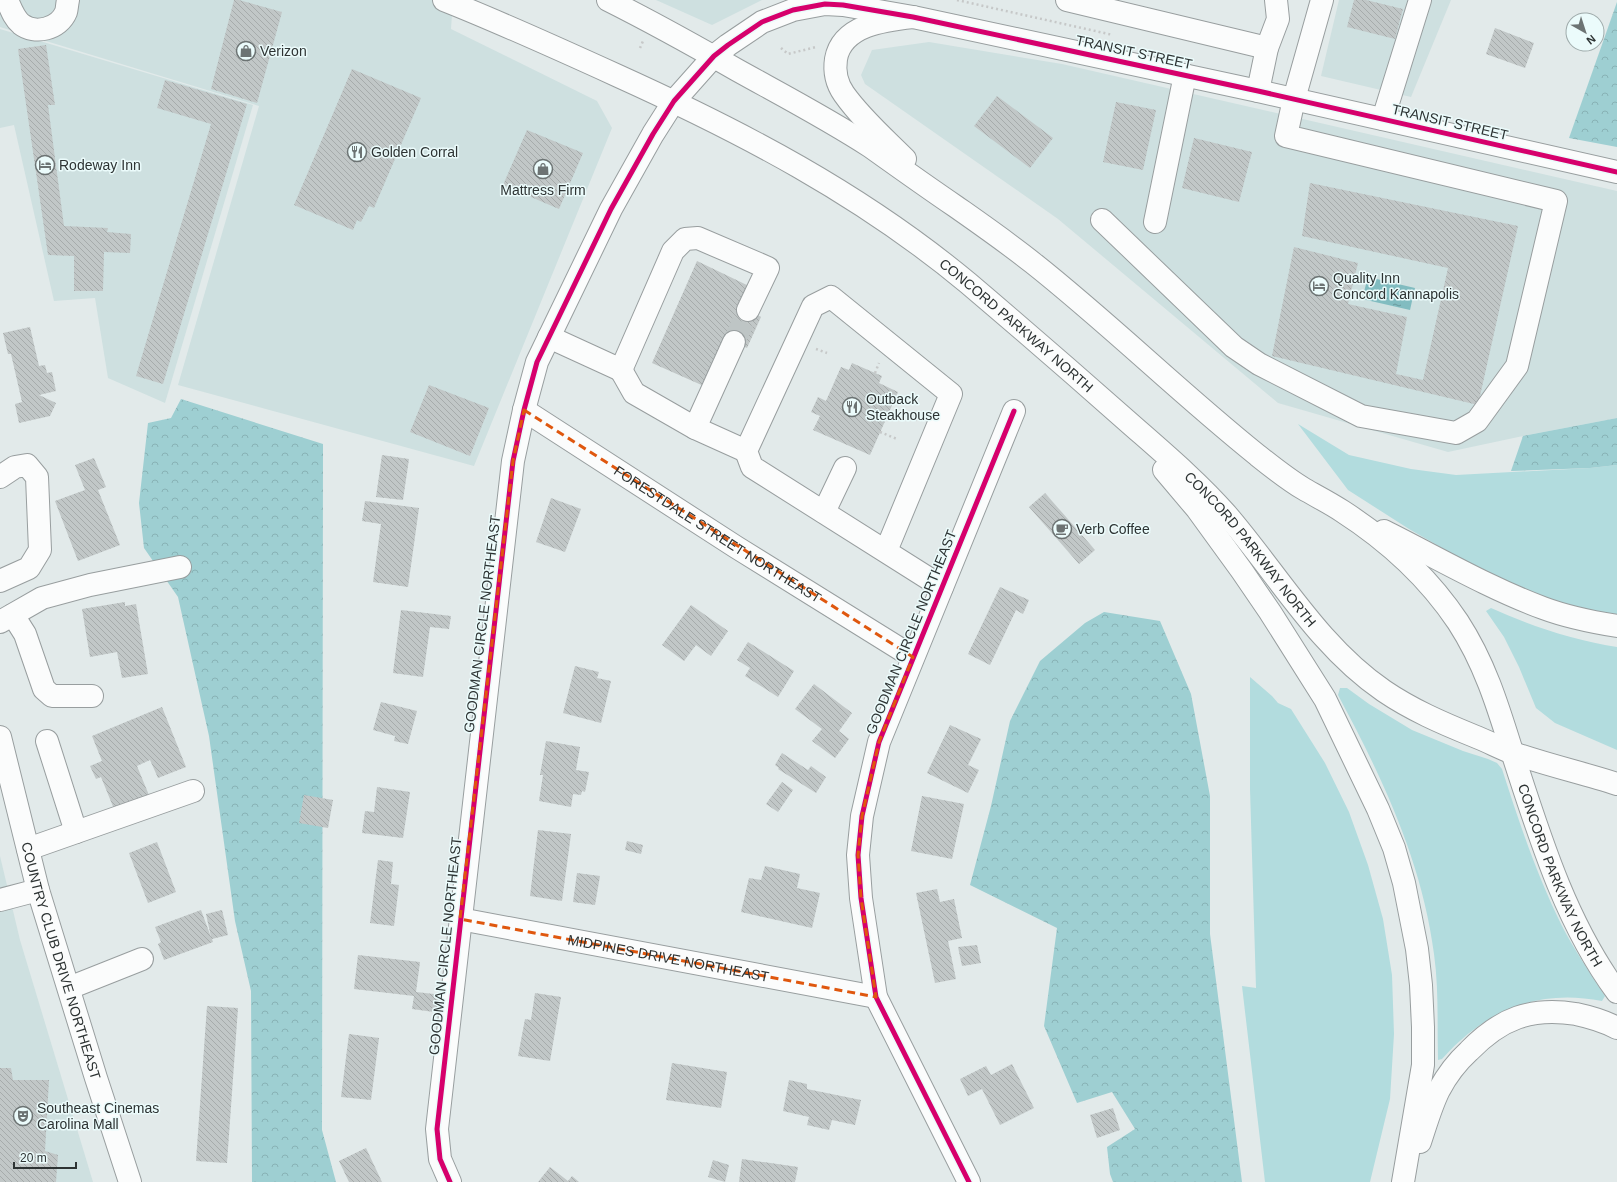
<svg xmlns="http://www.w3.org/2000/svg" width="1617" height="1182" font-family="Helvetica,sans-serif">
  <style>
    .built { fill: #cee0e0 }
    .green { fill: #b2dcde }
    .forest { fill: url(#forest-crowns) }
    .water { fill: url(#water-ripples) }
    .building { fill: url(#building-back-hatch) }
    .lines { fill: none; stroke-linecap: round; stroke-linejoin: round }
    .minor-tunnel { stroke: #bec5c5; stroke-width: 22; stroke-dasharray: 22 11; stroke-linecap: butt }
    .minor-casing { stroke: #989e9f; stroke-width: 24 }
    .highway-casing { stroke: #989e9f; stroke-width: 24 }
    .path { stroke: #c6c8c8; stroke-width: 2.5; stroke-dasharray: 2 3; stroke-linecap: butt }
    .minor { stroke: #fbfcfc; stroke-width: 22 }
    .highway { stroke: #fbfcfc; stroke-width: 22 }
    .cycleway-casing { stroke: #ebfbfb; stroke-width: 8 }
    .cycleway { stroke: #d6006c; stroke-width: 5 }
    .marked { fill: none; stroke: #df570e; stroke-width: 3; stroke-dasharray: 8 5; stroke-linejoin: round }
    .labels { text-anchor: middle; stroke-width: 3; stroke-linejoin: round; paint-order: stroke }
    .poi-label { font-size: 14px; fill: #2d3333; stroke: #ebfbfb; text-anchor: start }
    .street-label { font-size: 14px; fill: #2d3333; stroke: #ebfbfb }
  </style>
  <defs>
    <pattern id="forest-crowns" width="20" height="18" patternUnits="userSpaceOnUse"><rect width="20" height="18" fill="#9ecfd2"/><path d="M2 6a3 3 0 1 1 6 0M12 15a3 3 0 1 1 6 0" fill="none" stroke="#88b2b5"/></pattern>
    <pattern id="water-ripples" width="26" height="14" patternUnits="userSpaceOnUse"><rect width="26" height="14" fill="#81bcc0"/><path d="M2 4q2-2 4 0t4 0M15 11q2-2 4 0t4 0" fill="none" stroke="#6a999d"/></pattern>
    <pattern id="building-back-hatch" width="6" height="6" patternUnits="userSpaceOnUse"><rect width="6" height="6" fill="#c1c7c7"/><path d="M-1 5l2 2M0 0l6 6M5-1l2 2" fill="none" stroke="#a6abab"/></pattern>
  </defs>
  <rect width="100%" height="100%" fill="#e2eaea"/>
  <g class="built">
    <polygon points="0,0 453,0 451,29 597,101 612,128 474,466 178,385 259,106 0,27"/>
    <polygon points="656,0 762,0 712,25"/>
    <polygon points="1339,0 1451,0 1411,97 1321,76"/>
    <polygon points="0,29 253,105 165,403 108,378 95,298 54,301 14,125 0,128"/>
    <polygon points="929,42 1062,64 1617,191 1617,418 1523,436 1448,452 1278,403 1058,219 865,84 861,75 872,50"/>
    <polygon points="0,856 20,940 93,1182 0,1182"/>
  </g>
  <g class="green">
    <polygon points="1298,424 1349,455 1411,469 1456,475 1590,468 1617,465 1617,628 1484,572 1409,529 1348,490"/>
    <path d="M 1491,608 C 1531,626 1573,640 1617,647 L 1617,750 L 1555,723 L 1536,708 L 1519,667 L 1504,637 L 1486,611 Z"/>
    <polygon points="1250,677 1272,696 1278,703 1291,709 1325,763 1349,812 1368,865 1383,919 1392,975 1394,1034 1390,1099 1370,1182 1265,1182 1242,986 1256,988 1250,789"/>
    <path d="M 1340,688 L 1347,688 L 1369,704 L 1412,730 L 1463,751 L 1488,759 L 1497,763 L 1502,769 C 1519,822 1537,876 1562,926 C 1575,951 1590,973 1605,996 L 1602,1001 C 1537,988 1485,1011 1442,1059 L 1438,1060 C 1437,1025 1439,989 1434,954 C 1422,861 1382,777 1338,695 Z"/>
  </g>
  <g class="forest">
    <polygon points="1617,2 1617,147 1569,138"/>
    <polygon points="181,399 323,444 322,1130 336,1182 252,1182 251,991 235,921 209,736 178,597 144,548 139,503 148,423 171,418"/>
    <polygon points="1617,418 1617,465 1590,468 1511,471 1523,436"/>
    <polygon points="1104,612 1160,621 1191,694 1210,796 1210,934 1242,1182 1113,1182 1110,1174 1107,1147 1135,1129 1112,1092 1077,1103 1044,1026 1057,928 970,885 991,806 1010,721 1040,661 1085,623"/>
  </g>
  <polygon class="water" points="1368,277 1415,288 1410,310 1362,299"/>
  <g class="building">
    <polygon points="234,0 239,0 282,12 257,103 211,89"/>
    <polygon points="1354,0 1366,0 1403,9 1395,39 1347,27"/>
    <polygon points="1495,28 1534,43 1525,68 1486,54"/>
    <polygon points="46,45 55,105 48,105 64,226 108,228 107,232 131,234 130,253 104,252 103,291 74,291 74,256 48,255 18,49"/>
    <polygon points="352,69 421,98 374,208 369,206 361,222 357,220 353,230 294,205"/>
    <polygon points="165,80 247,104 163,384 136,376 211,124 157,108"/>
    <polygon points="997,96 1053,138 1030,168 974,126"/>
    <polygon points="1116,102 1156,110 1143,170 1103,162"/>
    <polygon points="527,130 583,153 559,209 503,185"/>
    <polygon points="1194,138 1252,152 1239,202 1182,188"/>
    <polygon points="1310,183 1518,226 1478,405 1272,356 1294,247 1358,263 1348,304 1407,317 1396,374 1423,380 1448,268 1302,236"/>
    <polygon points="697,261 751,287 742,307 761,317 747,348 734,342 706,387 652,363"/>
    <polygon points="30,327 39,366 45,365 47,373 52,372 56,391 39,395 56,403 50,416 19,423 15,404 22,402 11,354 8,354 3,333"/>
    <polygon points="852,363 882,376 879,383 898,392 870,455 813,430 820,416 811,412 818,397 826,401 841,367 849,370"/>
    <polygon points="429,385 489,408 470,456 410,432"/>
    <polygon points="382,455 409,459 403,500 376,497"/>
    <polygon points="94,458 106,487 98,490 120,545 78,561 55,501 85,490 75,465"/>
    <polygon points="1045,493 1095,550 1079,564 1029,507"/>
    <polygon points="551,498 581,509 565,552 536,542"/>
    <polygon points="365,501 419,508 408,587 373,582 381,524 362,521"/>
    <polygon points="1000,587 1029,600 1023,614 1016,610 990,665 968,654"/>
    <polygon points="125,602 125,606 136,604 148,674 122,678 117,652 90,657 82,609"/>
    <polygon points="691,605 728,631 711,656 696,645 684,661 662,645"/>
    <polygon points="401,610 451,616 449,629 430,627 423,677 393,673"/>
    <polygon points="748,642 794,671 778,697 745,676 750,668 737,660"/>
    <polygon points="575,666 599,672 597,678 611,681 601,723 563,713"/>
    <polygon points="814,684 852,713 839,731 849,739 835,758 812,741 822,729 795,709"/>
    <polygon points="381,702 417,711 408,744 394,741 395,736 373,730"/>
    <polygon points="162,707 186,767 158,778 150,760 137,766 151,800 116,814 101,777 96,779 90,766 102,761 92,736"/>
    <polygon points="950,725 981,739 968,765 979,770 968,793 927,773"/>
    <polygon points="546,741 580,747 576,770 589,772 585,792 582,791 581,795 573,794 571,807 539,801 543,775 540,775"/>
    <polygon points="782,753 808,770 811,766 826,777 816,793 778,769 779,768 775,765"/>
    <polygon points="782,782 793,790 778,812 766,804"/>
    <polygon points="377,787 410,792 403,838 362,833 365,811 374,812"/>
    <polygon points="304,795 333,800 328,828 299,823"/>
    <polygon points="922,796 964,804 952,859 911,851"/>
    <polygon points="538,830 571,834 562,901 530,896"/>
    <polygon points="627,841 643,845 641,854 625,850"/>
    <polygon points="157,842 176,892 148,903 129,853"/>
    <polygon points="378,860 393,862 391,884 399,885 394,926 370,923"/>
    <polygon points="765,866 800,874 797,888 820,893 812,928 741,912 749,878 761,880"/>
    <polygon points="577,873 600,876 595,905 573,902"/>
    <polygon points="937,889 940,902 954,899 962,938 948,941 956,979 935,983 916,893"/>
    <polygon points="201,910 211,937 206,914 222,910 228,935 212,939 213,942 164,960 158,944 161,942 155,927"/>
    <polygon points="977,945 981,963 962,966 958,947"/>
    <polygon points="358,955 420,962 416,992 443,995 441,1013 412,1009 414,996 354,989"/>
    <polygon points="535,993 561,997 550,1061 518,1056 525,1019 531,1020"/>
    <polygon points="207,1006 238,1008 227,1163 196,1161"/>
    <polygon points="349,1034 379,1038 371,1100 341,1097"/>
    <polygon points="672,1063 727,1072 721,1108 666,1100"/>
    <polygon points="1012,1064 1034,1108 1000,1125 982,1089 968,1096 960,1079 986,1066 991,1075"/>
    <polygon points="0,1068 11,1068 13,1080 49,1080 45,1151 58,1155 56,1182 0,1182"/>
    <polygon points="789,1080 807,1084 807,1089 861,1100 855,1125 832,1120 829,1130 807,1125 809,1117 783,1111"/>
    <polygon points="1113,1108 1120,1130 1097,1138 1090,1115"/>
    <polygon points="366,1148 382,1182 349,1182 339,1161"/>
    <polygon points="742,1159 798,1167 795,1182 739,1182"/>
    <polygon points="713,1160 729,1165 725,1182 708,1177"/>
    <polygon points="550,1167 568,1181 572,1176 579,1182 538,1182"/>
  </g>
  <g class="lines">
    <polyline class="minor-tunnel" points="734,342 748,310"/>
    <g class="minor-casing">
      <g id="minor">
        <path d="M 7,0 C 11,9 14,18 21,24 C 35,35 59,29 66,12 C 67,9 67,4 68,0"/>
        <polyline points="1067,0 1267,48"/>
        <polyline points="1258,91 1267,48 1278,19 1276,0"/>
        <polyline points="1383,119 1420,0"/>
        <polyline points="1102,220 1234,347 1259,364 1361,416 1456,433 1477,421 1517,366 1556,201 1286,136 1294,99 1322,0"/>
        <polyline points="1155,222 1185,75"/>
        <polyline points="549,337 621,370 673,251 685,239 698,238 768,268 748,310"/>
        <polyline points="621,370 634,393 695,428 746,451"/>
        <path id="s1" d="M 524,410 L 736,547 L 913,657"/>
        <polyline points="695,428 734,342"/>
        <polyline points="0,477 15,467 27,465 37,477 40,550 29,568 0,581"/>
        <polyline points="824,512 845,468"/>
        <polyline points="886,551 951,394 831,297 813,306 746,451 752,467 942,587"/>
        <polyline points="13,615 25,634 44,689 52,696 92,696"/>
        <polyline points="0,622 42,598 90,585 180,567"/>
        <path id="s2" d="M 0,737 L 38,890 L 96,1078 L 130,1182"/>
        <polyline points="47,741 76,832"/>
        <polyline points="28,849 193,791"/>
        <polyline points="0,900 38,890"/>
        <path id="s3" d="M 460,919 L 876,997"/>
        <polyline points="69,988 142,959"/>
        <polyline points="450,1182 440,1159 437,1129 513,461 524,410 537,362 611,209 653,134 674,101 714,56 728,45 762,22 793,10 825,4 843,5 913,17 1258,91 1617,172"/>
        <polyline points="969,1182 876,997 861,898 858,855 862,816 879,742 1014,411"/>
      </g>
    </g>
    <g class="highway-casing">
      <g id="highway">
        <path id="s4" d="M 444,0 C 502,23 559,49 616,75 C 742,132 861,194 968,283 C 1021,328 1074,374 1126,420 C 1160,450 1196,480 1226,514 C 1277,573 1318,646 1384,691 C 1412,710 1442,723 1474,736 C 1487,741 1500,748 1513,753 C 1547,765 1583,773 1617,784"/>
        <path id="s5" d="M 608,0 C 652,22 695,46 737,70 C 782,95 828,119 871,147 C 899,167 927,187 955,206 C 982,225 1008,243 1033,263 C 1110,324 1180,393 1256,454 C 1271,466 1287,479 1304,489 C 1316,496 1330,503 1342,511 C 1387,540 1428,577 1458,622 C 1486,665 1499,710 1514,758 C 1540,838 1566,923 1617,992"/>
        <path d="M 905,159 C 884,138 861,118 844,94 C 837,84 834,72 836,59 C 842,25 885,20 913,17"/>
        <polyline points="1164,470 1197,509 1242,571 1270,612 1325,699 1378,809 1394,848 1404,883 1417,949 1421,985 1423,1027 1423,1065 1403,1182"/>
        <path d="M 1384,531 C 1436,557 1489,588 1543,608 C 1567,617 1592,622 1617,626"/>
        <path d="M 1420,1142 C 1426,1124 1431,1106 1439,1090 C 1447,1075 1457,1062 1469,1051 C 1501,1018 1531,1007 1576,1014 C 1590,1017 1604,1021 1617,1028"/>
      </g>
    </g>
    <g class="path">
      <polyline points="957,0 1113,35"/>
      <polyline points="640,48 643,41"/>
      <polyline points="781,48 788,54 816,47"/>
      <polyline points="816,349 827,353"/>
      <polyline points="875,373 879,363"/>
      <polyline points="906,416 917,420"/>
      <polyline points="880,432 897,439"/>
    </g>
    <use href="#minor" class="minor"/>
    <use href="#highway" class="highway"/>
    <g class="cycleway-casing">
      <g id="cycleway">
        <polyline points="450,1182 440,1159 437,1129 513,461 524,410 537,362 611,209 653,134 674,101 714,56 728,45 762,22 793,10 825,4 843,5 913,17 1258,91 1617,172"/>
        <polyline points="969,1182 876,997 861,898 858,855 862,816 879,742 1014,411"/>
      </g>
    </g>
    <use href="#cycleway" class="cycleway"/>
  </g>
  <path class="marked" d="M 524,410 L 913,657 L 879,742 L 862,816 L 858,855 L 861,898 L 876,997 L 460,919 L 513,461 Z"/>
  <defs>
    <g id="shop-ring" transform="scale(1)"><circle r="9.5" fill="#ebfbfb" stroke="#6c7373" stroke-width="1.5"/><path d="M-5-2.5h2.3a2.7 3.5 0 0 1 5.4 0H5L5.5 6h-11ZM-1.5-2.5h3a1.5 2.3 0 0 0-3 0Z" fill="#6c7373"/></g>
    <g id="restaurant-ring" transform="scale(1)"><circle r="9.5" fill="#ebfbfb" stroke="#6c7373" stroke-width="1.5"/><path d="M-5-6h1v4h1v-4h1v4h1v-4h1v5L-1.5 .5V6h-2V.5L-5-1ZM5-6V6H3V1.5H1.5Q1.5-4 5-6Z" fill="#6c7373"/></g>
    <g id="hotel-ring" transform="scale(1)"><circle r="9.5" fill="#ebfbfb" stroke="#6c7373" stroke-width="1.5"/><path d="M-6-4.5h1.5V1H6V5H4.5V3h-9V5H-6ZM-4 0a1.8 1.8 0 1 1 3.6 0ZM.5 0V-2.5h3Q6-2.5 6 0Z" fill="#6c7373"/></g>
    <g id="cafe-ring" transform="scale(1)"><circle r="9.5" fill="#ebfbfb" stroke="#6c7373" stroke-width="1.5"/><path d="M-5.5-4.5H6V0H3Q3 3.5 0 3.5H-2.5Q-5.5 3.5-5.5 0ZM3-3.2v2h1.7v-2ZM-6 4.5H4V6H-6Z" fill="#6c7373"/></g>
    <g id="theatre-ring" transform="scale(1)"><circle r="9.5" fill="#ebfbfb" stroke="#6c7373" stroke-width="1.5"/><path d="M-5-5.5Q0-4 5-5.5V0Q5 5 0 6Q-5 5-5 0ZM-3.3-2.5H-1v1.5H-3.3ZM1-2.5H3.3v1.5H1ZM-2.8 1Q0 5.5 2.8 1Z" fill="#6c7373"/></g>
  </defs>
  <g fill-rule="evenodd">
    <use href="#shop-ring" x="246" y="51"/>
    <use href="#restaurant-ring" x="357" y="152"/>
    <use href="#hotel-ring" x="45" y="165"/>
    <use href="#shop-ring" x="543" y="169"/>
    <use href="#hotel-ring" x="1319" y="286"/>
    <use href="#restaurant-ring" x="852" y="407"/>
    <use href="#cafe-ring" x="1062" y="529"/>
    <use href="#theatre-ring" x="23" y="1116"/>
  </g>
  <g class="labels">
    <g class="poi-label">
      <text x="260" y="56">Verizon</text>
      <text x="371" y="157">Golden Corral</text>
      <text x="59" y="170">Rodeway Inn</text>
      <text x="543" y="195" text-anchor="middle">Mattress Firm</text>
      <text x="1333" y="283">Quality Inn<tspan x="1333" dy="16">Concord Kannapolis</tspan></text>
      <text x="866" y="404">Outback<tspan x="866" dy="16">Steakhouse</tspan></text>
      <text x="1076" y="534">Verb Coffee</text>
      <text x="37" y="1113">Southeast Cinemas<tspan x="37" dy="16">Carolina Mall</tspan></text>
    </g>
    <g class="street-label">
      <text transform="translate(1134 52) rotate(12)" y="5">TRANSIT STREET</text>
      <text transform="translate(1450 122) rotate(13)" y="5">TRANSIT STREET</text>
      <text dy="5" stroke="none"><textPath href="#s4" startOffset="662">CONCORD PARKWAY NORTH</textPath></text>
      <text dy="5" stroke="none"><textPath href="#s1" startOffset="230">FORESTDALE STREET NORTHEAST</textPath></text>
      <text dy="5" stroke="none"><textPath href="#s4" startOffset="987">CONCORD PARKWAY NORTH</textPath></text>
      <text transform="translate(482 624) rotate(-83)" y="5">GOODMAN CIRCLE NORTHEAST</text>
      <text transform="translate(911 632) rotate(-68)" y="5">GOODMAN CIRCLE NORTHEAST</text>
      <text dy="5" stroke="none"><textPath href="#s5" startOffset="1333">CONCORD PARKWAY NORTH</textPath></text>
      <text transform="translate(445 946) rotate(-84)" y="5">GOODMAN CIRCLE NORTHEAST</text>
      <text dy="5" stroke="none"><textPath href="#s3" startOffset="212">MIDPINES DRIVE NORTHEAST</textPath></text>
      <text dy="5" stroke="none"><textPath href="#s2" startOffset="232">COUNTRY CLUB DRIVE NORTHEAST</textPath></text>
    </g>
  </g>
  <g transform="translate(1585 32) rotate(141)"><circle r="19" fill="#ebfbfb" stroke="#9fabab"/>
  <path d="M0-3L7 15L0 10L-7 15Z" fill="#6c7373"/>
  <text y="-6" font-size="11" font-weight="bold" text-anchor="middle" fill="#2d3333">N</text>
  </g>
  <path d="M14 1162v6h62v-6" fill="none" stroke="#2d3333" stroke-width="2"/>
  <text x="20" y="1162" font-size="12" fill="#2d3333" stroke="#ebfbfb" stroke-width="3" paint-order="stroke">20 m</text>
</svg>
